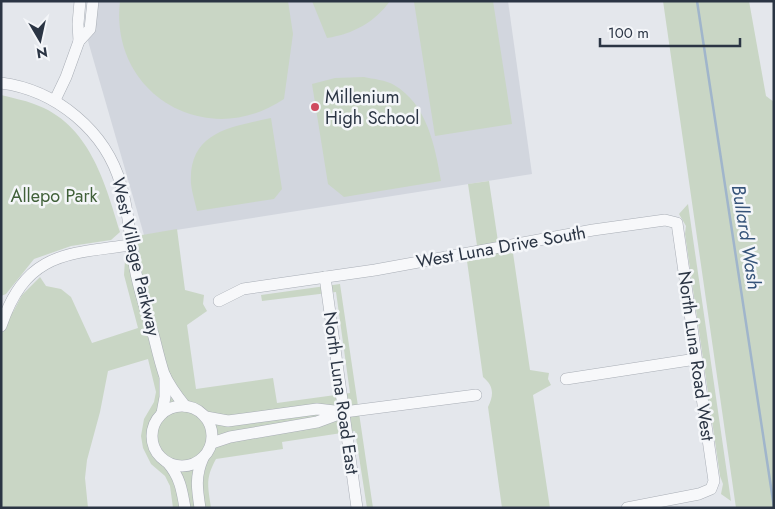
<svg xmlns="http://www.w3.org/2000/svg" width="775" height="509" font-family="Jost,sans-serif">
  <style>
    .built { fill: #d2d6de }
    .green { fill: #c9d6c5 }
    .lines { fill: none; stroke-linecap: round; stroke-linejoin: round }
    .stream { stroke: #a0b5cb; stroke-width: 2.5 }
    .minor-casing { stroke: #a9aeb6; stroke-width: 12 }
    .minor { stroke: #f7f8fa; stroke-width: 11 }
    .poi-dot { fill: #cf4b5f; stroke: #f4f6f9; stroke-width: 2 }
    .labels { text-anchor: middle; stroke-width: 5; stroke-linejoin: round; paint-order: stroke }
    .poi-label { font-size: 18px; fill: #2b3544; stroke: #f4f6f9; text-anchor: start }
    .park-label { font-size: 18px; fill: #406039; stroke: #f4f6f9 }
    .street-label { font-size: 18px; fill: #2b3544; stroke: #f4f6f9 }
    .water-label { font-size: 19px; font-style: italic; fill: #355379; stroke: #f4f6f9 }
  </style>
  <rect width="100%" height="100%" fill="#e4e7ec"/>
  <polygon class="built" points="96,1 508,1 532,174 144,235 88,41"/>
  <g class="green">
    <path d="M 120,1 L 288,1 L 293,34 L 284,99 C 207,151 109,95 120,1 Z"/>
    <path d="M 312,1 L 390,1 C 375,22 353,34 327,38 Z"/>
    <polygon points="419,1 493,1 512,124 435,136 414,2"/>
    <polygon points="663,1 749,1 766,96 774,102 774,508 736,508"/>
    <path d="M 364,77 C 373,79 386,80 394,85 C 427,104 435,146 441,181 L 344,197 L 328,184 L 312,84 L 335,78 Z"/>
    <path d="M 1,95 C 12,98 24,100 34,104 C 89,123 105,182 120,232 L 111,240 L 71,246 L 34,259 L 6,294 L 1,296 Z"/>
    <path d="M 271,118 L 282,189 L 274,199 L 197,211 C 195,202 192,193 191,184 C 188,132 230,127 271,118 Z"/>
    <path d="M 489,181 L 500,255 L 513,253 L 530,370 L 549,373 L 548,379 L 551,385 L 533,395 L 550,508 L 502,508 L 488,407 C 494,395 494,386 483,377 L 467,261 L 479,259 L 468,184 Z"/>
    <polygon points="688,204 731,501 721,494 723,484 720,476 685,234 686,226 679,214"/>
    <path d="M 177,229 L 185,290 L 204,295 L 203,304 L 207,311 L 187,325 L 196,389 L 273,378 L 277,403 L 350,393 L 336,292 L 262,301 L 261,295 L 340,284 L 373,508 L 367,508 L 355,431 L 282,442 L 283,449 L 216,459 C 205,479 208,486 211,508 L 173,508 L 170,486 L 165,476 L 151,464 L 143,448 L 141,436 L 144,419 L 154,402 L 156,392 L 148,359 L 108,371 L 100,412 L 87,460 L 85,478 L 88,508 L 1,508 L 1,310 L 13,312 L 22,295 L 40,277 L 46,286 L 61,289 L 71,297 L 92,343 L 138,328 L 124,275 L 125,260 L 140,258 L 136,236 Z"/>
  </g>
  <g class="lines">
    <polyline class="stream" points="697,1 774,507"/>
    <g class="minor-casing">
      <g id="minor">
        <polyline points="79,41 78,24 80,1"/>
        <path d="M 1,83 C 56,90 106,131 121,185 C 129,212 130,240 135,268 C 139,291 147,314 154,337 C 157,349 160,362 164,374 C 169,385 177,396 185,406"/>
        <polyline points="55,100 66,77 79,41 90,29 93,1"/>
        <polyline points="325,277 357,508"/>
        <polyline points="219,301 243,289 375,270 593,230 665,220 677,223 714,481 711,489 699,494 627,508"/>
        <path d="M 1,326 C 26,253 64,254 131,245"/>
        <polyline points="566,379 696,359"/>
        <circle cx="182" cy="436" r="30"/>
        <polyline points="162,413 165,397 165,376"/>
        <polyline points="206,417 228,421 317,409 343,412"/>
        <polyline points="212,443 230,437 317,422 344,412 476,395"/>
        <path d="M 168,463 C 180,477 182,490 185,508"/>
        <path d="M 200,508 C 197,489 195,476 203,458"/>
      </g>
    </g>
    <use href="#minor" class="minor"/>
  </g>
  <circle class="poi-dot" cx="315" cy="107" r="5"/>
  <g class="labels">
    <g class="poi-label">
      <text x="325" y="103">Millenium<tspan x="325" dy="21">High School</tspan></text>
    </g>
    <g class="park-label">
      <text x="54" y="202">Allepo Park</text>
    </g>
    <g class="street-label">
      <text transform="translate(501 247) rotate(-10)" y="6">West Luna Drive South</text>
      <text transform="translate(136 257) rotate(77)" y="6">West Village Parkway</text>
      <text transform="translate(696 356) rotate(82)" y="6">North Luna Road West</text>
      <text transform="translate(341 393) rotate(82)" y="6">North Luna Road East</text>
    </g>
    <g class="water-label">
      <text transform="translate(747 237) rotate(81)" y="7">Bullard Wash</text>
    </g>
  </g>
  <rect width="775" height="509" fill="none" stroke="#2b3544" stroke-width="5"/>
  <g transform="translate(40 40) rotate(171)" stroke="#f4f6f9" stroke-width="4" paint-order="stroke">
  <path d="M0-4L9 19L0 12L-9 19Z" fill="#2b3544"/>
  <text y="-8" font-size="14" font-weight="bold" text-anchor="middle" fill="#2b3544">N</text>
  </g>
  <path d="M600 38v8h140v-8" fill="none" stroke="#2b3544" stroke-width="2.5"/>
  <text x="608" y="38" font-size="15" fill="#2b3544" stroke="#f4f6f9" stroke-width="4" paint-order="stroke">100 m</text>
</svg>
